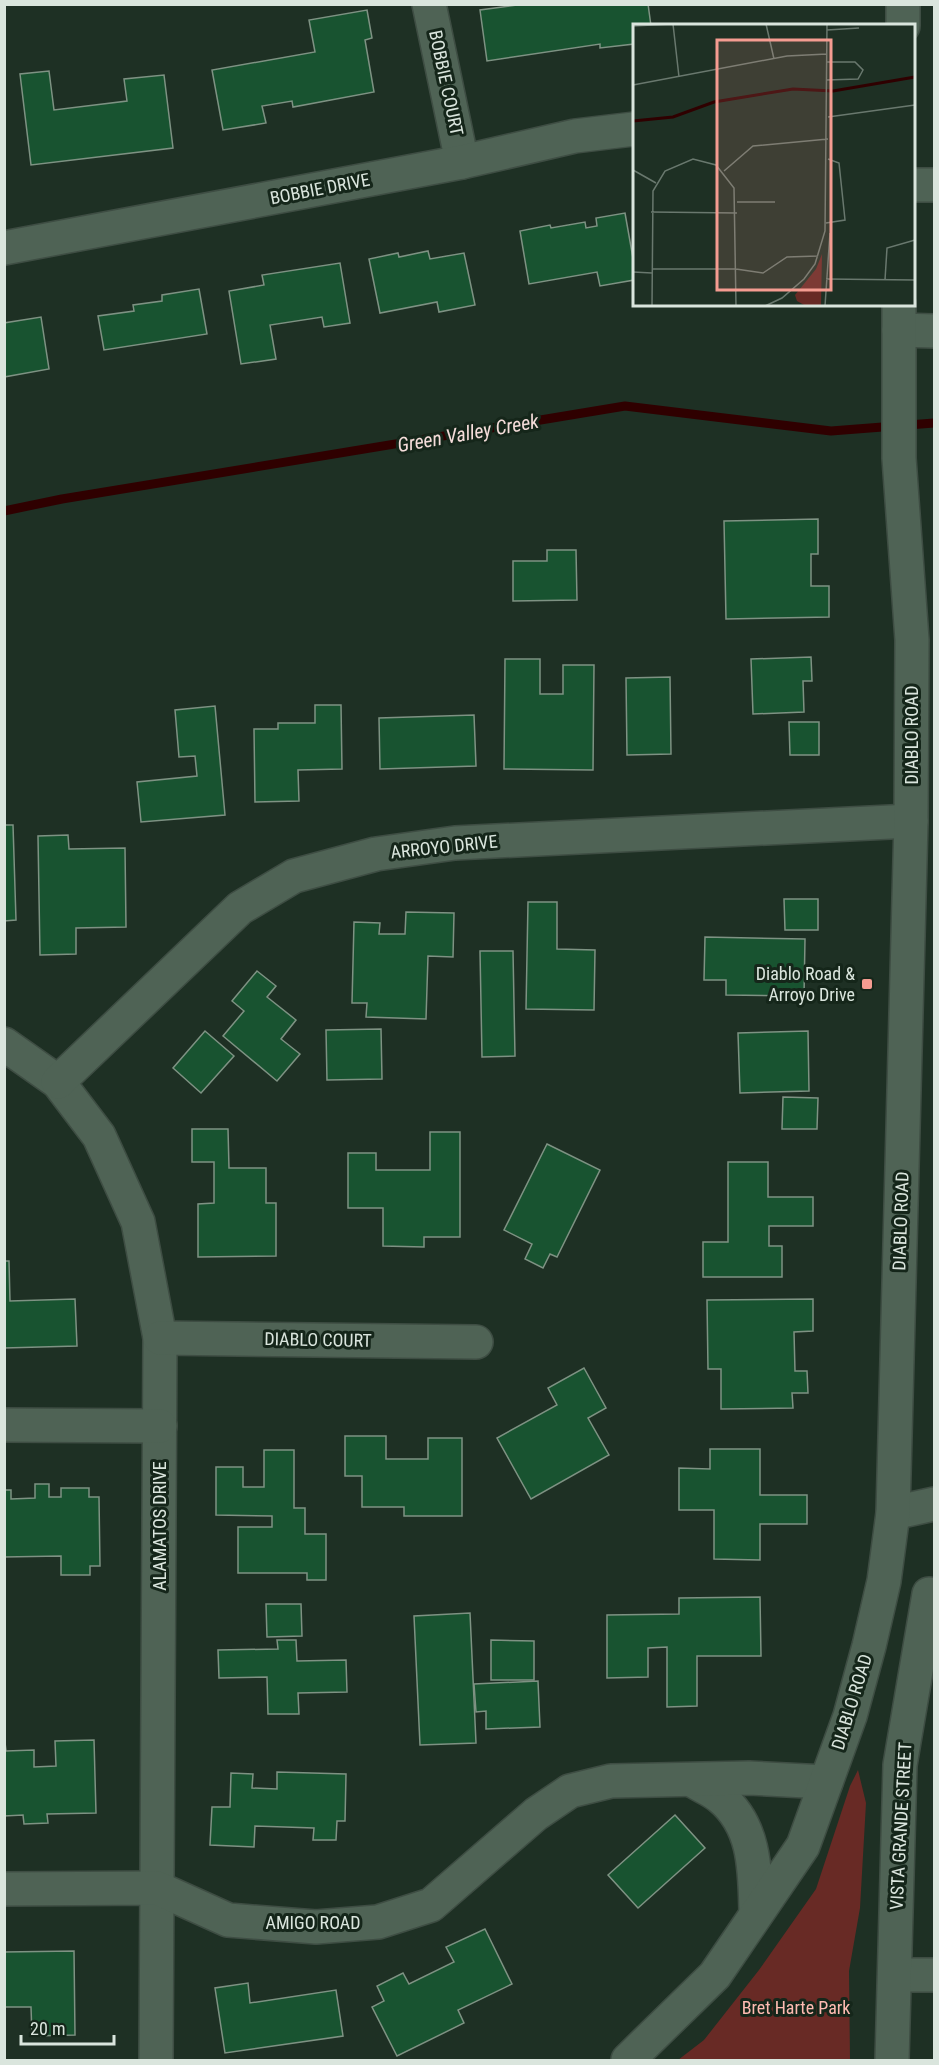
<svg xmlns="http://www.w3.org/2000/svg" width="939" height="2065" font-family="'Roboto Condensed',sans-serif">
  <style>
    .green { fill: #682a25 }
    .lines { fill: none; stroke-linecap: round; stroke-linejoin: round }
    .stream { stroke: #2f0000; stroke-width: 9 }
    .building { fill: #185330; stroke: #7e9283; stroke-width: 1.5 }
    .minor-casing { stroke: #3e4d43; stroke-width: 36 }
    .minor { stroke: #4f6355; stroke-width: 33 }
    .poi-dot { fill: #f59c91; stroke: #15261a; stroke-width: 2 }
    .labels { text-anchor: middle; stroke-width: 6; stroke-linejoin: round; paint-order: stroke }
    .street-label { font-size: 18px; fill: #dae5dd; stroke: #15261a }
    .poi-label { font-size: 18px; fill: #dae5dd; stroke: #15261a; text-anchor: end }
    .park-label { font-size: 18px; fill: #ffbbb2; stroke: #15261a }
    .water-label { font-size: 20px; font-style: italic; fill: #f5ddda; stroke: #15261a }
    .inset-river { fill: none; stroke: #2f0000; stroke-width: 3 }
    .inset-road { fill: none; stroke: #69786e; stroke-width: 1.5 }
    .view { fill: #f59c91; fill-opacity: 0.15; stroke: #f59c91; stroke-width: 3 }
    .inset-edge { fill: none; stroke: #dae5dd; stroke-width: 3 }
  </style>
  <rect width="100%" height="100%" fill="#1e3024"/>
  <polygon class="green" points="858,1770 866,1803 860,1908 849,1971 850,2060 678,2060 704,2040 759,1970 816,1889 850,1786"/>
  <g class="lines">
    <polyline class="stream" points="4,511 62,499 625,406 831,431 934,423"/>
  </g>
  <g class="building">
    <polygon points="524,4 648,4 651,26 634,26 634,44 600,48 600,44 487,61 480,10"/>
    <polygon points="367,10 372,38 365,40 374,92 293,107 292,101 262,106 266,123 223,130 212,70 315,52 309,20"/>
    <polygon points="49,71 54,110 127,101 124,79 164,75 173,148 31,165 20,74"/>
    <polygon points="625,213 634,264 634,280 600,286 597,272 529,284 520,231 550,225 551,228 585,222 586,228 597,226 596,218"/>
    <polygon points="428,251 430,259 464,253 475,305 439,312 437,302 380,313 369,259 398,253 399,257"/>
    <polygon points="340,263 350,323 324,327 322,317 270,325 276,359 241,364 229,291 264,285 262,275"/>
    <polygon points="199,289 207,334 104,350 98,316 134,311 133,305 162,301 162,295"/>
    <polygon points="41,317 49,369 4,377 4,323"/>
    <polygon points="818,519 818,554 811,554 811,586 829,586 829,617 726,619 724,521"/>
    <polygon points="547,550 576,550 577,600 513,601 513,561 547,561"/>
    <polygon points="811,657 812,681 803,681 804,712 753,714 751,659"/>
    <polygon points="505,659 540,659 540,694 563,694 563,665 594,665 593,770 504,769"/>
    <polygon points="670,677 671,754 627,755 626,678"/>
    <polygon points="315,705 341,705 342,769 298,770 299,801 255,802 254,729 278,729 278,723 315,723"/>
    <polygon points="215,706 225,815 141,822 137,782 197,776 195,756 179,757 175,710"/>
    <polygon points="474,715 476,766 380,769 379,718"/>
    <polygon points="789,722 819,722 819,755 790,755"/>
    <polygon points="4,825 13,825 16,920 4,921"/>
    <polygon points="68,835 69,849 125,848 126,927 76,928 76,954 40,955 38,836"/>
    <polygon points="784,899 818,899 818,930 785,930"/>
    <polygon points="528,902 557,902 557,949 595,950 594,1010 526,1009"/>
    <polygon points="406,912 454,913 453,957 428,956 426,1019 366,1017 367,1003 352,1003 354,922 380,923 379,934 405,934"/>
    <polygon points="705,937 805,939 804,996 726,995 726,980 704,980"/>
    <polygon points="480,951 513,951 515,1056 482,1057"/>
    <polygon points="257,971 276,986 267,997 296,1020 281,1039 300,1054 277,1081 223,1036 244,1011 232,1001"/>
    <polygon points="381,1029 382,1079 327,1080 326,1030"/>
    <polygon points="205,1031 234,1056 201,1093 173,1068"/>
    <polygon points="808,1031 809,1091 740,1093 738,1033"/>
    <polygon points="783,1097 818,1098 817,1129 782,1129"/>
    <polygon points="192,1129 228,1129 229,1168 266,1168 266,1203 276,1203 276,1256 198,1257 198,1204 214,1203 214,1162 192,1162"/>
    <polygon points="430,1132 460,1132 460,1237 424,1237 424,1247 383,1246 383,1208 348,1208 348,1153 376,1153 376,1170 430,1170"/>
    <polygon points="547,1144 600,1170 557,1257 550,1254 543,1268 525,1259 532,1244 504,1230"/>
    <polygon points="728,1162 768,1162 768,1197 813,1197 813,1226 769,1226 769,1246 782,1246 782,1277 703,1277 703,1242 728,1242"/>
    <polygon points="4,1261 9,1261 10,1301 75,1299 77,1346 4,1348"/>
    <polygon points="813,1299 813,1331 794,1332 795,1371 807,1371 808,1393 792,1393 793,1408 721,1409 721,1369 708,1369 707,1300"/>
    <polygon points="584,1368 606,1408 588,1418 609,1455 531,1499 497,1438 557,1405 548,1388"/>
    <polygon points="345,1436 386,1436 386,1459 428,1459 428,1438 462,1438 462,1516 404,1516 404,1507 362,1507 362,1476 345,1476"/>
    <polygon points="710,1449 760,1449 760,1495 807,1495 807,1524 760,1524 760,1560 714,1559 714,1510 679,1510 679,1468 710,1469"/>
    <polygon points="264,1450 294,1450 294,1508 305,1508 305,1534 326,1534 326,1580 307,1580 307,1573 238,1573 238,1527 272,1527 272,1516 216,1515 216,1467 243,1467 243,1487 264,1487"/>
    <polygon points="35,1484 49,1484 49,1497 61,1497 61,1488 89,1488 89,1497 99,1497 100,1566 90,1566 90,1575 61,1575 61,1556 4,1557 4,1490 11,1490 11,1499 35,1498"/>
    <polygon points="760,1597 761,1656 697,1656 697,1706 667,1707 667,1647 648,1648 648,1677 607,1678 607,1615 679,1614 679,1598"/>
    <polygon points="266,1604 301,1604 302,1636 267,1637"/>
    <polygon points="470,1613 476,1743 420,1745 414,1616"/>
    <polygon points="277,1640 296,1640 297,1661 346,1660 347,1692 298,1693 299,1714 268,1714 267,1677 219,1678 218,1650 278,1649"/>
    <polygon points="491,1640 534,1641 534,1680 491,1680"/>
    <polygon points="538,1681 540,1727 486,1729 486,1711 476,1712 474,1684"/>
    <polygon points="4,1734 6,1751 34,1750 34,1767 56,1766 55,1741 94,1740 96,1813 47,1814 48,1823 24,1824 23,1815 4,1816"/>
    <polygon points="277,1772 346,1774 345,1821 337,1821 336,1840 313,1840 314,1828 255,1826 254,1847 210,1845 212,1807 230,1807 231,1773 253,1774 252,1788 277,1789"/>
    <polygon points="675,1815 705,1848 638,1908 608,1875"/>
    <polygon points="485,1929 512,1984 458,2010 464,2023 397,2056 372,2007 384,2001 377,1986 403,1973 409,1984 454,1962 446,1947"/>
    <polygon points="74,1951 75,2035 32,2036 31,2007 4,2007 4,1952"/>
    <polygon points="248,1983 250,2003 336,1990 343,2036 225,2053 215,1988"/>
  </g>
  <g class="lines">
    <g class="minor-casing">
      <g id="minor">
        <polyline points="429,4 462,162"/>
        <polyline points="903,26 903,4"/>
        <polyline points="914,185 934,185"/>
        <polyline points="4,248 462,162 575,136 634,129"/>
        <polyline points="899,330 934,331"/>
        <polyline points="4,1044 58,1082 99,1136 138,1222 160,1338 156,2060"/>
        <polyline points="58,1082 240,908 294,876 376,854 455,843 911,821"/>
        <polyline points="160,1338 476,1342"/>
        <polyline points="4,1425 160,1426"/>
        <polyline points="893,1513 934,1504"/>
        <path d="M 692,1780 C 701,1786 712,1790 720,1797 C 756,1826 755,1872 756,1914"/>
        <polyline points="4,1889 157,1888 228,1920 316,1927 378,1922 431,1905 536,1814 570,1791 611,1781 749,1778 826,1782"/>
        <polyline points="896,1975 934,1975"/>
        <polyline points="628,2060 715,1975 803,1846 850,1716 869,1646 884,1581 893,1513 911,821 912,640 899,458 899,304"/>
        <polyline points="892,2060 900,1765 929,1594"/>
      </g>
    </g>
    <use href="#minor" class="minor"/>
  </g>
  <rect class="poi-dot" x="861" y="978" width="12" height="12" rx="3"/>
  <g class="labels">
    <g class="street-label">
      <text transform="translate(446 83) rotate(78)" y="6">BOBBIE COURT</text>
      <text transform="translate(320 189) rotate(-11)" y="6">BOBBIE DRIVE</text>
      <text transform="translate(912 735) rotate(-90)" y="6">DIABLO ROAD</text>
      <text transform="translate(444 847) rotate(-6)" y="6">ARROYO DRIVE</text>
      <text transform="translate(901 1221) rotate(-88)" y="6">DIABLO ROAD</text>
      <text transform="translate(318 1340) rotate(1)" y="6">DIABLO COURT</text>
      <text transform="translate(160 1526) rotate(-90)" y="6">ALAMATOS DRIVE</text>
      <text transform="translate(852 1702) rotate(-73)" y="6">DIABLO ROAD</text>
      <text transform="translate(901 1826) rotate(-87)" y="6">VISTA GRANDE STREET</text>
      <text x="313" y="1929">AMIGO ROAD</text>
    </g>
    <g class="poi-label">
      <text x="855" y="980">Diablo Road &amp;<tspan x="855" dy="21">Arroyo Drive</tspan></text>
    </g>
    <g class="park-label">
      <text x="796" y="2014">Bret Harte Park</text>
    </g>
    <g class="water-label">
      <text transform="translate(468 433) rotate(-10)" y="7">Green Valley Creek</text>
    </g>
  </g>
  <g transform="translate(633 24)">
    <rect width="282" height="282" fill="#1e3024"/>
    <path d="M 189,230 L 188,282 L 173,282 L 164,277 L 162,271 L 183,245 Z" fill="#682a25"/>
    <path class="inset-river" d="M 0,97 L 40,93 L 81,78 L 160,65 L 200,67 L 282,53"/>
    <path class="inset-road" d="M 40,0 L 46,53M 133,0 L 141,35M 0,2 L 39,0M 194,6 L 226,4M 193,56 L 225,55 L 230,46 L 222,38 L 194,38M 0,61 L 154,32 L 194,30M 195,93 L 282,81M 0,146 L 23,159M 91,147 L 120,122 L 195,115M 104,178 L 142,178M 18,188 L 104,189M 193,199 L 212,196 L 206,139 L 195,135M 19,245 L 103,245 L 130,249 L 154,233 L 185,232M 0,248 L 19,249M 193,255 L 282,256M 252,256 L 254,224 L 282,216M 19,282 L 20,167 L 32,147 L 60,135 L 83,141 L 101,164 L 103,282M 132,282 L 149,274 L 171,255 L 182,240 L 192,207 L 194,0M 192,282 L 197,209"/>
    <path class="view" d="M 84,16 L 198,16 L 198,266 L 84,266 Z"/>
    <rect width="282" height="282" class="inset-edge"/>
  </g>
  <rect width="939" height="2065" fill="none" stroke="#dae5dd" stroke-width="12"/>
  <path d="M21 2035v9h93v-9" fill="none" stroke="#dae5dd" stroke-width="3"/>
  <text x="30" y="2035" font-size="18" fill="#dae5dd" stroke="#15261a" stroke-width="4.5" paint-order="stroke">20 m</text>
</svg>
